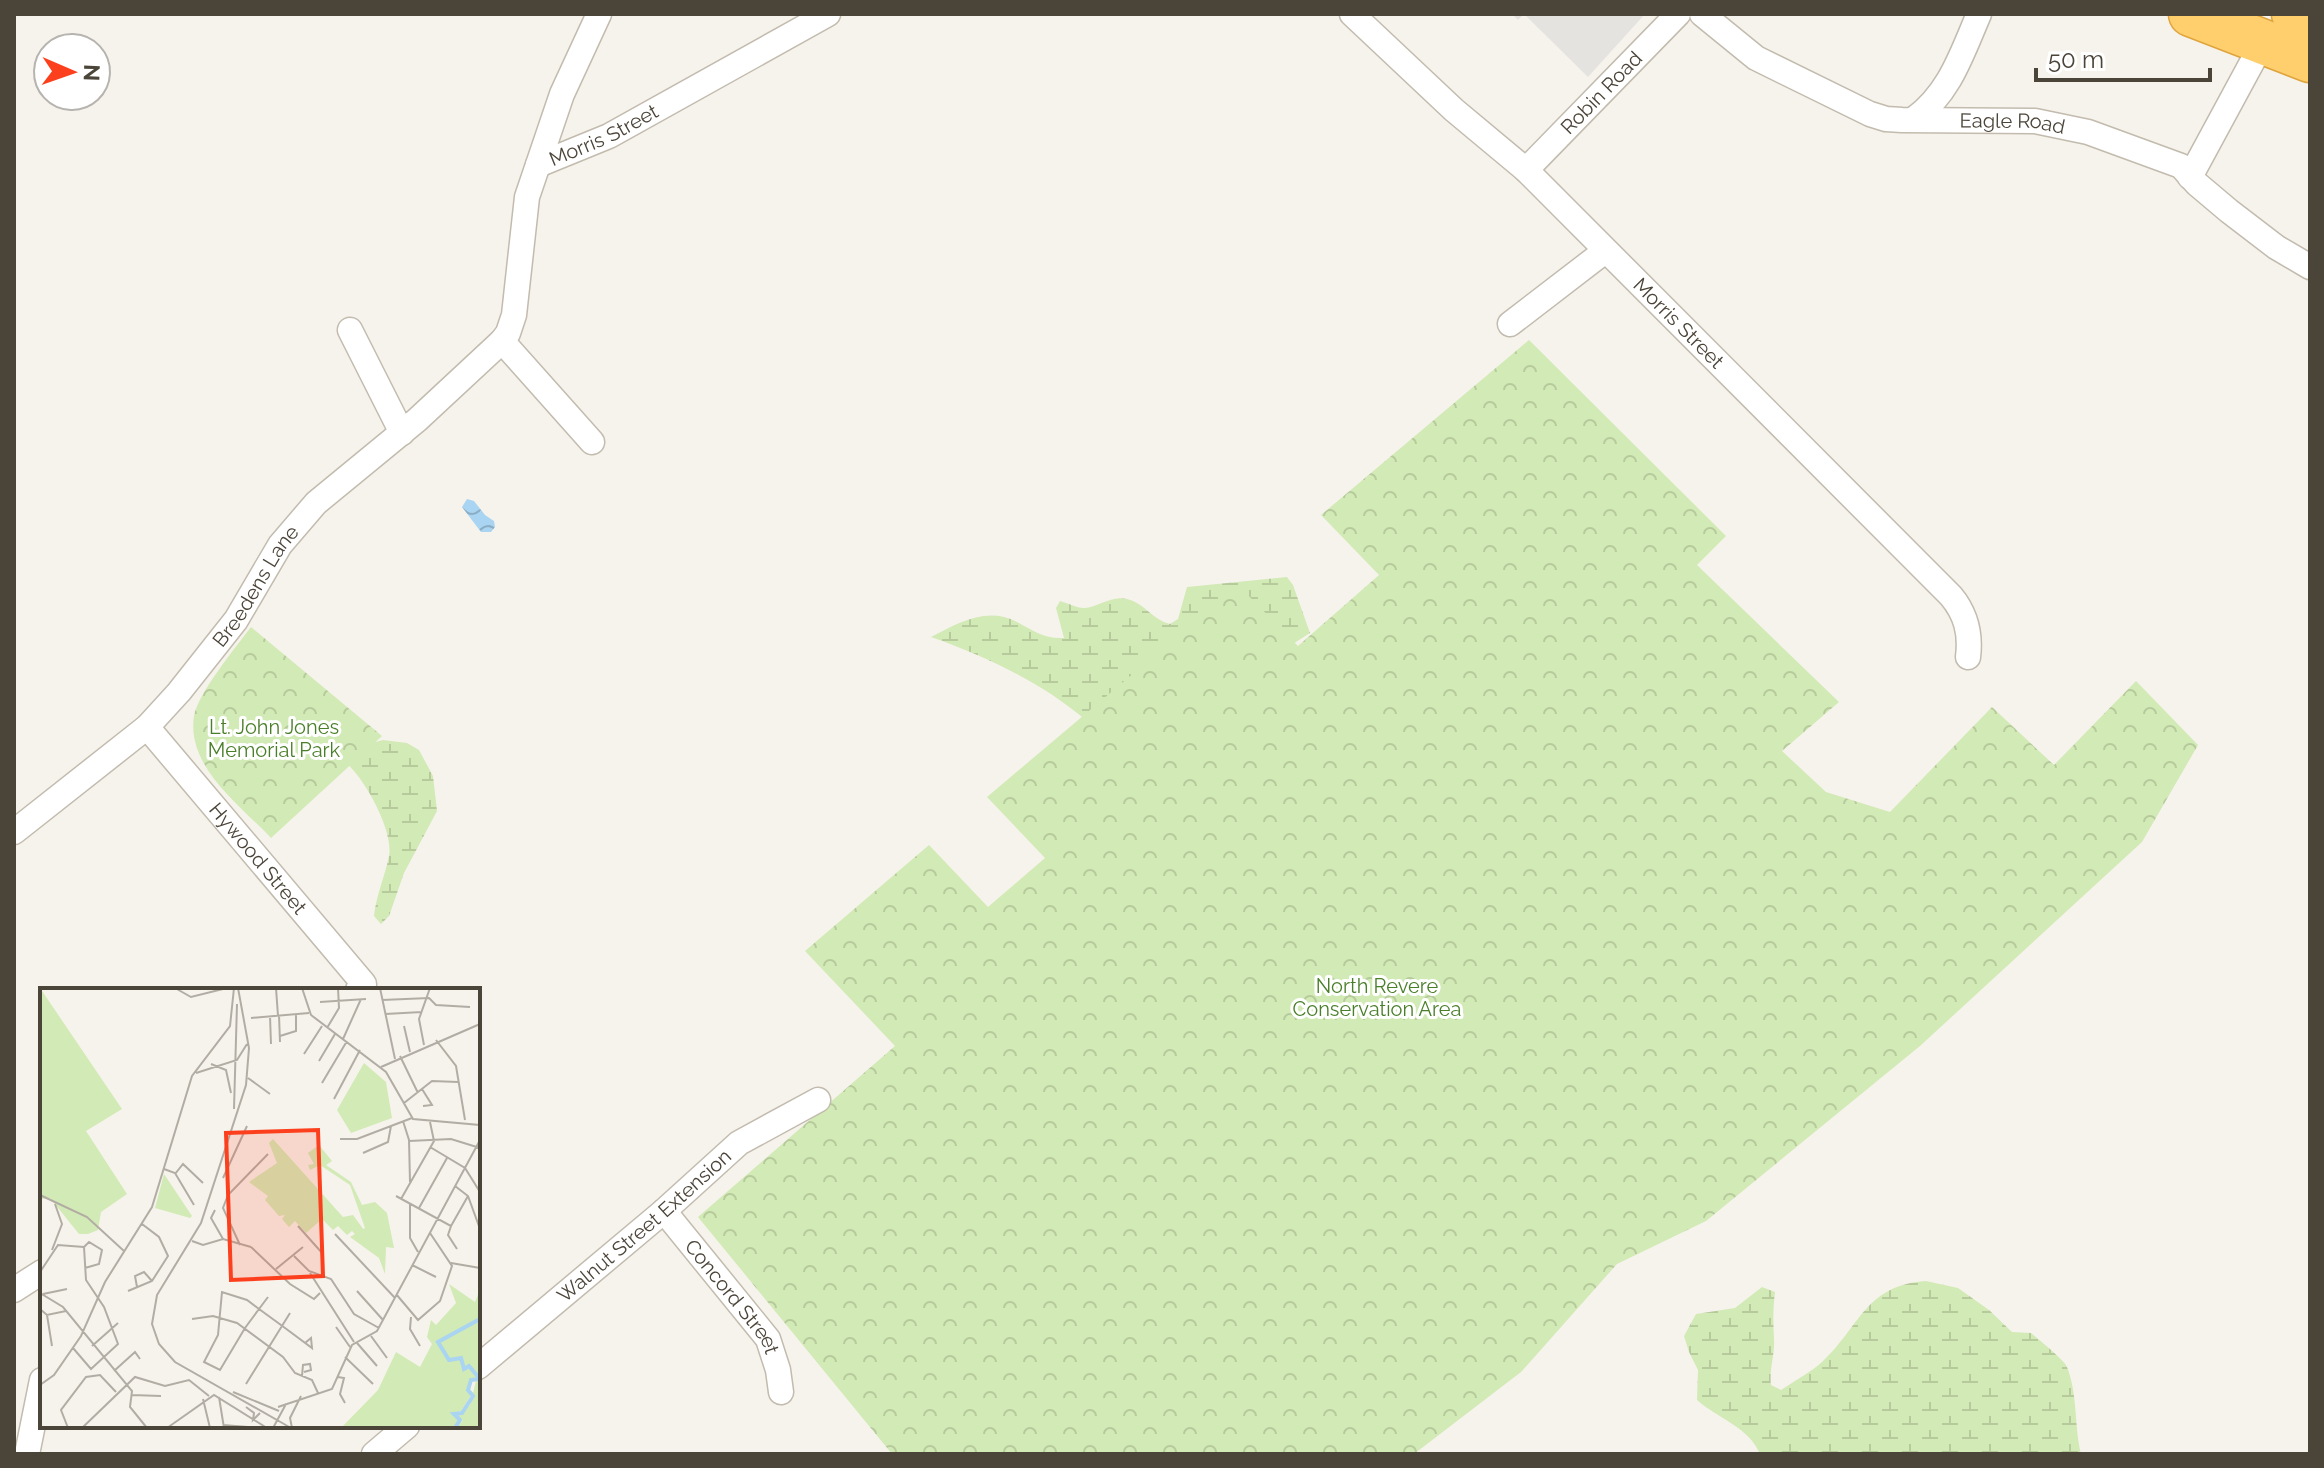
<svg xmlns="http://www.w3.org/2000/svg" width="2324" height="1468" font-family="Raleway,sans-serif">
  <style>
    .wetland { fill: url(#wetland-marsh) }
    .park { fill: url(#park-crowns) }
    .parking { fill: #e5e3e0 }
    .water { fill: url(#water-waves) }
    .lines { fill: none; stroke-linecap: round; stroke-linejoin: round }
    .street-casing { stroke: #c2bbae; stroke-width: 27 }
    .highway-casing { stroke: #e0a43c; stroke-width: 47 }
    .street { stroke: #fff; stroke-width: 24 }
    .highway { stroke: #ffcf6e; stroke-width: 44 }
    .labels { text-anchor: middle; stroke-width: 6; stroke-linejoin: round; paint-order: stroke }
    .street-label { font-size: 20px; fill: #4b4439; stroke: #fff }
    .park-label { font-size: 20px; fill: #4a7f2a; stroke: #fff }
    .inset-river { fill: none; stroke: #a9d4f2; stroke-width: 4 }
    .inset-road { fill: none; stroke: #b2ada4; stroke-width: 2 }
    .view { fill: #fc3f1d; fill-opacity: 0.15; stroke: #fc3f1d; stroke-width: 4 }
    .inset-edge { fill: none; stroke: #4b4439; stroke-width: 4 }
  </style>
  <defs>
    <pattern id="wetland-marsh" width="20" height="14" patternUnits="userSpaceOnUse" patternTransform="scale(2)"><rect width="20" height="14" fill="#d2eab5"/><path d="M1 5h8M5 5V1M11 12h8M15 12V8" fill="none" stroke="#b6ca9c"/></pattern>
    <pattern id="park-crowns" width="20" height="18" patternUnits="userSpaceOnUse" patternTransform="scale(2)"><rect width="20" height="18" fill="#d2eab5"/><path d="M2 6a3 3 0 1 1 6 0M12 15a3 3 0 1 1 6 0" fill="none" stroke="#b6ca9c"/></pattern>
    <pattern id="water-waves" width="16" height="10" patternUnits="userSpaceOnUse" patternTransform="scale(2)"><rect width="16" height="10" fill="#a9d4f2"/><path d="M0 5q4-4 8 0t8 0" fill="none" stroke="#8caec5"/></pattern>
  </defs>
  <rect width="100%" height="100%" fill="#f6f3ec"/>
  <g class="wetland">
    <path d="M 1287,577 L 1293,585 L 1310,633 L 1288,647 L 1087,721 C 1042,683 988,657 931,637 C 958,623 987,606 1017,622 C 1034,631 1044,639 1064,638 L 1056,608 L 1060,601 C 1068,603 1076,608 1084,608 C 1099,607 1111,595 1127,599 C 1144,603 1153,620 1170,624 L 1178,619 L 1187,587 Z"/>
    <path d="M 383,740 L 407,743 L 419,750 L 433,776 L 437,811 L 404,873 L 389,916 L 381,924 L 374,916 C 376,896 385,876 389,856 C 394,831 364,777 345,762 L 364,745 Z"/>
    <path d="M 1926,1281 L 1958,1288 L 1989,1310 L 2012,1332 L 2031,1333 C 2038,1339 2065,1361 2067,1367 C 2078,1395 2074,1426 2081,1454 L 1760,1454 C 1749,1427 1717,1418 1697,1400 L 1698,1370 L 1689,1352 L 1684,1336 L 1696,1314 L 1735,1308 L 1762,1287 L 1775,1292 C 1773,1307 1773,1323 1774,1338 C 1775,1355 1769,1369 1771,1385 L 1781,1390 C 1794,1381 1810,1373 1822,1362 C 1860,1327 1865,1285 1926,1281 Z"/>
  </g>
  <g class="park">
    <polygon points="1529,340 1726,536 1697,565 1839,702 1782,751 1826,792 1890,812 1992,707 2054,765 2136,681 2198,745 2142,842 1920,1046 1706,1221 1617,1264 1521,1372 1414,1454 892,1454 698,1217 895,1046 805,951 929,845 988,907 1045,858 987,797 1238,585 1298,646 1379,575 1321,515"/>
    <path d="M 251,627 L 382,736 L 271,838 C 241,806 186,767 194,716 C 198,693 236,647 251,627 Z"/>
  </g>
  <polygon class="parking" points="1512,14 1645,14 1588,77 1524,14 1518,20"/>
  <polygon class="water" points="467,499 474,501 485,515 494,521 495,527 491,532 481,532 462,507"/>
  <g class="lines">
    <g class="street-casing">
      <g id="street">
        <path id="s1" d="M 1352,14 L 1454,110 L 1526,170 L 1951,596 C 1966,614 1971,633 1968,657"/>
        <path id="s2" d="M 1702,14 L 1756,58 L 1870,114 L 1886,119 L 1902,120 L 2035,121 L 2088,132 L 2181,166 L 2197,184 L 2229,211 L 2276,247 L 2310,267"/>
        <path d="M 1914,119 C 1950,93 1962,53 1979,14"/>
        <path id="s3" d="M 538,165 L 609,136 L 828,14"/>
        <path id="s4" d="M 1526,170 L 1678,14"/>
        <polyline points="2190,177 2263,42"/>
        <polyline points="1510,324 1605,251"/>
        <polyline points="350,330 402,433"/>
        <polyline points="502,341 592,442"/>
        <path id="s5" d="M 147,727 L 364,984 L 358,990"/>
        <path id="s6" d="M 14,832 L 147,727 L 179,692 L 236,620 L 280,545 L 316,503 L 417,420 L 502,341 L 508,333 L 514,315 L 527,197 L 562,94 L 599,14"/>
        <path id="s7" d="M 664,1211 L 768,1339 L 778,1370 L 781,1392"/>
        <polyline points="14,1290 42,1272"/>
        <path id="s8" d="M 478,1367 L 664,1211 L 739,1143 L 818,1100"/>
        <polyline points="27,1454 42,1380"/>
        <polyline points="374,1454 407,1426"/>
      </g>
    </g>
    <g class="highway-casing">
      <g id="highway">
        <polyline points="2191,14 2310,60"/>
        <polyline points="2294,14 2310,20"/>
      </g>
    </g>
    <use href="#street" class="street"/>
    <use href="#highway" class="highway"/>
  </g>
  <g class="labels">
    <g class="street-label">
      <text dy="7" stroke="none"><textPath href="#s4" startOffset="108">Robin Road</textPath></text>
      <text dy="7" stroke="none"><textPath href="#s2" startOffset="340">Eagle Road</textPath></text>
      <text dy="7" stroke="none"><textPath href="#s3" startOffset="72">Morris Street</textPath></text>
      <text dy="7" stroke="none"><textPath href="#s1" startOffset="450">Morris Street</textPath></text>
      <text dy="7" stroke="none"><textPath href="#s6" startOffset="348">Breedens Lane</textPath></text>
      <text dy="7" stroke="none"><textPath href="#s5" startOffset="172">Hywood Street</textPath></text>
      <text dy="7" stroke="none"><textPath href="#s8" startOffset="218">Walnut Street Extension</textPath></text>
      <text dy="7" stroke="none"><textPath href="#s7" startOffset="110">Concord Street</textPath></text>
    </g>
    <g class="park-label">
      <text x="274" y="734">Lt. John Jones<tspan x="274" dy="23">Memorial Park</tspan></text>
      <text x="1377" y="993">North Revere<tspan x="1377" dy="23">Conservation Area</tspan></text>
    </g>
  </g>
  <g transform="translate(40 988)">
    <rect width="440" height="440" fill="#f6f3ec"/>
    <path d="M 279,157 L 292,173 L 286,177 L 311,194 L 322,217 L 335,214 L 347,225 L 354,260 L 346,259 L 345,286 L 339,270 L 310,249 L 325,240 L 310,197 L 280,177 L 270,182 L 268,177 L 274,176 L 268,165 Z" fill="#d2eab5"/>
    <path d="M 124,186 L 152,228 L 150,230 L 115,220 Z" fill="#d2eab5"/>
    <path d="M 0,0 L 82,121 L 46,143 L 87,206 L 61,224 L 58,242 L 48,246 L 39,246 L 10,210 L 0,211 ZM 324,75 L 346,94 L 352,130 L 311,145 L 297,122 ZM 233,151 L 303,229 L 313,227 L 332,253 L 326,258 L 312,243 L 307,247 L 298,238 L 293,242 L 282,231 L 266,245 L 255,233 L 249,239 L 242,231 L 245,227 L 239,228 L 225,212 L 228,208 L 209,194 L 237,175 L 229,155 ZM 409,296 L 435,314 L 440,302 L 440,393 L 429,392 L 431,407 L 421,423 L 412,425 L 419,434 L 411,440 L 301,440 L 338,402 L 356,364 L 380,379 L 392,356 L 387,349 L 391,332 L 396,337 L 416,315 ZM 436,393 L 440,394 L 440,440 L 417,440 L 423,432 L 416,428 L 430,417 Z" fill="#d2eab5"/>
    <path class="inset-river" d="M 440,391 L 429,378 L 424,381 L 421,370 L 409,372 L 398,354 L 440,331M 415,440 L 420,432 L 414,426 L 422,425 L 433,408 L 428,402 L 431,392 L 439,391"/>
    <path class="inset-road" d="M 135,0 L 151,9 L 187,0M 198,0 L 209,60 L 206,97 L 161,235 L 117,307 L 112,336 L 119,356 L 135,374 L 251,440M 236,0 L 238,28M 262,0 L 271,27 L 346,84 L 373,131 L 440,137M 340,0 L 355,71M 375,1 L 403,0M 342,12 L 389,10 L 396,17 L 430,19M 280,14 L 326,11M 345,26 L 382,24M 239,27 L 240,54M 230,28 L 231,56M 211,30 L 269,25M 364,38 L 370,64M 287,40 L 299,20 L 298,0M 240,48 L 256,43 L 256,27M 303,51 L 321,11M 396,52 L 416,78 L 425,132M 384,57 L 379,31 L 390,0M 264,66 L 282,38M 360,68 L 378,105M 279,73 L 295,46M 171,76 L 186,82 L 191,105M 341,79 L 440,36M 156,85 L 197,72 L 207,56M 208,90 L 230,106M 282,95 L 307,53M 382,101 L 392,117 L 383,118M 294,111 L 320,62M 364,115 L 392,93 L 418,94M 194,121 L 197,16M 363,133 L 369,152 L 370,194M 300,151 L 317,151 L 372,130M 369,153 L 411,151 L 440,160M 390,159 L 425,180 L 440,204M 323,165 L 348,154 L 351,138M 124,181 L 135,185 L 154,217M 135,186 L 143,176 L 163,195M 183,190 L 207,138M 415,198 L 428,208 L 440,241M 0,207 L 47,229 L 84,263M 356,208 L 411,238 L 408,247 L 417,261M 361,211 L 394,153 L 390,134M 370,216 L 370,250 L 378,264M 379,220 L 407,170M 175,222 L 171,230 L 183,251M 258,238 L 283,266M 411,238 L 428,208M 295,246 L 355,310M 152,253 L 163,257 L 183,251 L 211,259M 200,257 L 183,220 L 188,207 L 228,166M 44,259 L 49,254 L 62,262 L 59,276 L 45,280M 211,259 L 250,296 L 274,311 L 280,305M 12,262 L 22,236 L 15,216M 254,268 L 269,283 L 291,291 L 314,326 L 339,340M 411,275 L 440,280M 372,277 L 396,289M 236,281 L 263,259M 0,284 L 18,257 L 44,259M 270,285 L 314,354M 97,299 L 95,288 L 104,284 L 112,293M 88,303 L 112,293 L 128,268 L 119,249 L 102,236M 317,303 L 343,332M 0,305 L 23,319 L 92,403 L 90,419 L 107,440M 3,306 L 27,301M 356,306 L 378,332 L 400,313 L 412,278 L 390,245M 228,309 L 219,321 L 205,340 L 180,382 L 164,374 L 178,347 L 182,304 L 207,312 L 219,321 L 241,337 L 272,360 L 271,350 L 265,355M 0,321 L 7,327 L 26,323M 7,327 L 12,358M 371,329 L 370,341 L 380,358M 152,331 L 173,328 L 197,335 L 243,369 L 255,385 L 272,392 L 278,405M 296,339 L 310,359M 331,348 L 347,370M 317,355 L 337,378M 52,358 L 78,335M 33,360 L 51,381 L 78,356 L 64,319 L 46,292 L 44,259M 305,369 L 333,396M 74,383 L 95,364 L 100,371M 262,388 L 263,377 L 270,376 L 271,382 L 264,384M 298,389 L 304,390 L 300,406 L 305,415M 206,396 L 250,325M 0,397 L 14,387 L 41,348 L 65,294 L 112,219 L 152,88 L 190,38 L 194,0M 193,404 L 239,423M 92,407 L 121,408M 179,409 L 184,440M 163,411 L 170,440M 206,419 L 214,425 L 213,432 L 220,425M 238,419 L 292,401 L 312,357 L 337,343 L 440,152M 183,437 L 208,439M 28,440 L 21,422 L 46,389 L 60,387 L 76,404M 42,440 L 95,389 L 125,398 L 149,392 L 169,408M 127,440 L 174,407 L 227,440M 233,440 L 246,416M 252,440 L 250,430 L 261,408"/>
    <path class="view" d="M 278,142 L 283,288 L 191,292 L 186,145 Z"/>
    <rect width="440" height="440" class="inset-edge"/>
  </g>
  <rect width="2324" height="1468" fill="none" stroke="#4b4439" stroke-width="32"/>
  <g transform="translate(72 72) rotate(92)"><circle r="38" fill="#ffffff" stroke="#b7b4b0" stroke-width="2"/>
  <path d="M0-6L14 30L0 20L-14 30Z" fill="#fc3f1d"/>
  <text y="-12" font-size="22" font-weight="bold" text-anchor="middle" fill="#4b4439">N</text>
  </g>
  <path d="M2036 68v12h174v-12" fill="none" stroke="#4b4439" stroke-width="4"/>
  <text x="2048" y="68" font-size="24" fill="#4b4439" stroke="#ffffff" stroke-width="6" paint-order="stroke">50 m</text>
</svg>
